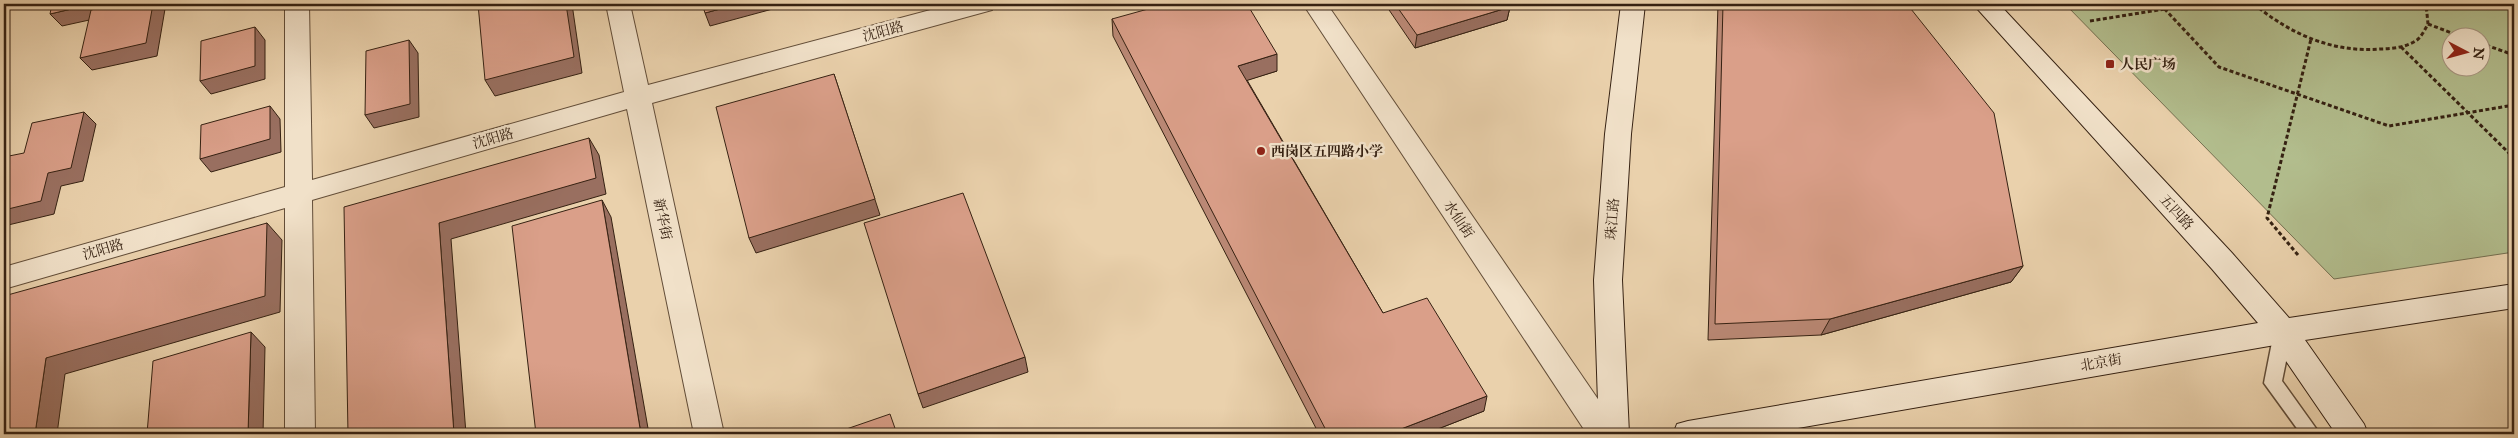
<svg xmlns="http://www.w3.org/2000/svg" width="2518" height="438" font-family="'IM FELL Great Primer','Noto Serif SC',serif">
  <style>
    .green { fill: #b2bd8d; stroke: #746f50; fill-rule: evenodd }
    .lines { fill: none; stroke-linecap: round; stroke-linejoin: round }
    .lane-casing { stroke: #624d38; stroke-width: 3 }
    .street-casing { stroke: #624d38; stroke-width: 2 }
    .secondary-casing { stroke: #352112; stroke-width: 2 }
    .path { stroke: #352112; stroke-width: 3; stroke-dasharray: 4 2.5; stroke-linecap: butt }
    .lane { fill: #f1e1c9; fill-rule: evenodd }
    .street { fill: #f1e1c9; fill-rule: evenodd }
    .secondary { fill: #f1e1c9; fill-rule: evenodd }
    .wall { fill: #bb8976; stroke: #352112 }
    .shaded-wall { fill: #996f60; stroke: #352112 }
    .building { fill: #da9f89; stroke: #352112 }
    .poi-dot { fill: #8f2418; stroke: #f1e1c9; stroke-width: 2 }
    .labels { text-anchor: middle; stroke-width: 5; stroke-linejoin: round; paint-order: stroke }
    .street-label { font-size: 14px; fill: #352112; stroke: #f1e1c9 }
    .poi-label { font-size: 14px; font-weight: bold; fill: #352112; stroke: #f1e1c9; text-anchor: start }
  </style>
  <rect width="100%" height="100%" fill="#ead1ac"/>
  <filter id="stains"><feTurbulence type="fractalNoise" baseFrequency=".004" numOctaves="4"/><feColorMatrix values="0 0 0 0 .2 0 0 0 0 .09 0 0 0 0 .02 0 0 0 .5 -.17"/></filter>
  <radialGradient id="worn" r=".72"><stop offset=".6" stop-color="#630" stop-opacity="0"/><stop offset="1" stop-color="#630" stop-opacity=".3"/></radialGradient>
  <path class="green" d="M 2065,4 L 2514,4 L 2514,252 L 2334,279 ZM 2450,38 L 2480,38 L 2480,68 L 2450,68 Z"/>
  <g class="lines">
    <g class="lane-casing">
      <polygon id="lane" points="2283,325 2289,327 2292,332 2282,381 2320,434 2301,434 2264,383 2274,332 2277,327"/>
    </g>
    <g class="street-casing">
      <g id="street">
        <polygon points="285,4 309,4 312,180 624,92 606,4 630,4 648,85 953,4 995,4 992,10 652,103 724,434 694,434 627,109 312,200 315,434 285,434 285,208 4,289 4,267 285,187"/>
        <polygon points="1303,4 1327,4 1615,424 1619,434 1587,434"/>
      </g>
    </g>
    <g class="secondary-casing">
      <g id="secondary">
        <polygon points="1621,4 1645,4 1631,134 1622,280 1629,434 1599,434 1594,280 1605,134"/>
        <polygon points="1973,4 1999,4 2232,253 2289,318 2514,284 2514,308 2305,340 2364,424 2368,434 2336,434 2275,345 1764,434 1673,434 1677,424 1688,421 2258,323 2212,269"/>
      </g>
    </g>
    <g class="path">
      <polyline points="2160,4 2219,67 2389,126 2514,105"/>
      <path d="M 2254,4 C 2290,34 2333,53 2380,49 C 2393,49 2407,47 2417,40 C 2422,36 2425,29 2428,24 L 2426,4"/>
      <polyline points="2090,21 2196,4"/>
      <polyline points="2428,24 2465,38"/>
      <polyline points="2480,43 2514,55"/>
      <polyline points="2401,47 2514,158"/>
      <polyline points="2298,255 2267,218 2311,39"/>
    </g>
    <use href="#lane" class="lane"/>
    <use href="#street" class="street"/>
    <use href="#secondary" class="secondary"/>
  </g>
  <g class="wall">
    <polygon points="1385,4 1507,4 1510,7 1507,20 1415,48"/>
    <polygon points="1718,4 1907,4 2023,266 2011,282 1821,335 1708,340"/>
    <polygon points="1112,19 1277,71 1247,80 1383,313 1484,411 1425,434 1319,434 1113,36"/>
  </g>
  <g class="shaded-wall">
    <polygon points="93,4 153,4 153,6 62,26 50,14"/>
    <polygon points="153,4 160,4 165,9 157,56 92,70 80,58"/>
    <polygon points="566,4 572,4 582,73 495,96 485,80"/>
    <polygon points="739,4 791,4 710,26 705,13"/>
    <polygon points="1510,7 1507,20 1415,48 1417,35"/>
    <polygon points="255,27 265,40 265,79 211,94 200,81"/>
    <polygon points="409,40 418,53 419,117 374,128 365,115"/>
    <polygon points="1277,54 1277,71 1239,83 1238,66"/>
    <polygon points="834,74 880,215 756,253 749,238"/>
    <polygon points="270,106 280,119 281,152 211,172 200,159"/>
    <polygon points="84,112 96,124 83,181 61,186 54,214 4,226 4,210"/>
    <polygon points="589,138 599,155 606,194 451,239 466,434 454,434 439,223"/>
    <polygon points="602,200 611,217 649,434 641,434"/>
    <polygon points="267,223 282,240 280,312 65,374 57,434 35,434 46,358"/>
    <polygon points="2023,266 2011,282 1821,335 1830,319"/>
    <polygon points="251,332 265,347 263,434 248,434"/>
    <polygon points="1025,357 1028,372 923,408 918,394"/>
    <polygon points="1487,396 1484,411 1425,434 1388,434"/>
  </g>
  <g class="building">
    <polygon points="52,4 93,4 50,14"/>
    <polygon points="121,4 153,4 146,43 80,58 91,10"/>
    <polygon points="478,4 566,4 574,57 485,80"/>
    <polygon points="702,4 739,4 705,13"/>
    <polygon points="1166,4 1247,4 1277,54 1238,66 1383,313 1427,298 1487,396 1388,434 1328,434 1112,19"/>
    <polygon points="1395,4 1507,4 1510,7 1417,35"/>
    <polygon points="1723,4 1907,4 1994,113 2023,266 1830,319 1715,324"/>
    <polygon points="255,27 255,66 200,81 201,41"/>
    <polygon points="409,40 410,104 365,115 366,51"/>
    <polygon points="834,74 875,199 749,238 716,107"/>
    <polygon points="270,106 270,139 200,159 201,125"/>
    <polygon points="84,112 71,168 48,173 41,201 4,210 4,157 24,153 32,123"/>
    <polygon points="589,138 596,178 439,223 454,434 348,434 344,207"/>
    <polygon points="963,193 1025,357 918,394 864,223"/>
    <polygon points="602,200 641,434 536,434 512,226"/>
    <polygon points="267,223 265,296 46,358 35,434 4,434 4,296"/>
    <polygon points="251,332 248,434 147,434 153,361"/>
    <polygon points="890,414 897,434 832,434"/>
  </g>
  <g class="poi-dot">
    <rect x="2105" y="59" width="10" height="10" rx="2.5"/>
    <circle cx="1261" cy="151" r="5"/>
  </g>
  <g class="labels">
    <g class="street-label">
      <text transform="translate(883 31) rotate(-15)" y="5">沈阳路</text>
      <text transform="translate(493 138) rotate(-16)" y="5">沈阳路</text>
      <text transform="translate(2177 212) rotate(47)" y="5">五四路</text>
      <text transform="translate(663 219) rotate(78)" y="5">新华街</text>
      <text transform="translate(1459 219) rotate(56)" y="5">水仙街</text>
      <text transform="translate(1612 219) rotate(-86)" y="5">珠江路</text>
      <text transform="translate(103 249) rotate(-16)" y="5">沈阳路</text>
      <text transform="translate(2101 362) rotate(-10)" y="5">北京街</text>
    </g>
    <g class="poi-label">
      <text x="2120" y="69">人民广场</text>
      <text x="1271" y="156">西岗区五四路小学</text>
    </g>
  </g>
  <rect width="2518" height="438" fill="none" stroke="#ead1ac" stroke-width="20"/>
  <rect x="5" y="5" width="2508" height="428" fill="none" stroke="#352112" stroke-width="2.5"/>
  <rect x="10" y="10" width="2498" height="418" fill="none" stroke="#352112"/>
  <g transform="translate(2466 52) rotate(96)"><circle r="24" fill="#f1e1c9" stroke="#a69480"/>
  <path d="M0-4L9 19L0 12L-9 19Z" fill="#8f2418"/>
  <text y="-8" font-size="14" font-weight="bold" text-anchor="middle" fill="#352112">N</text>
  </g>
  <rect width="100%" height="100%" filter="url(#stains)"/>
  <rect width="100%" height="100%" fill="url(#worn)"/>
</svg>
